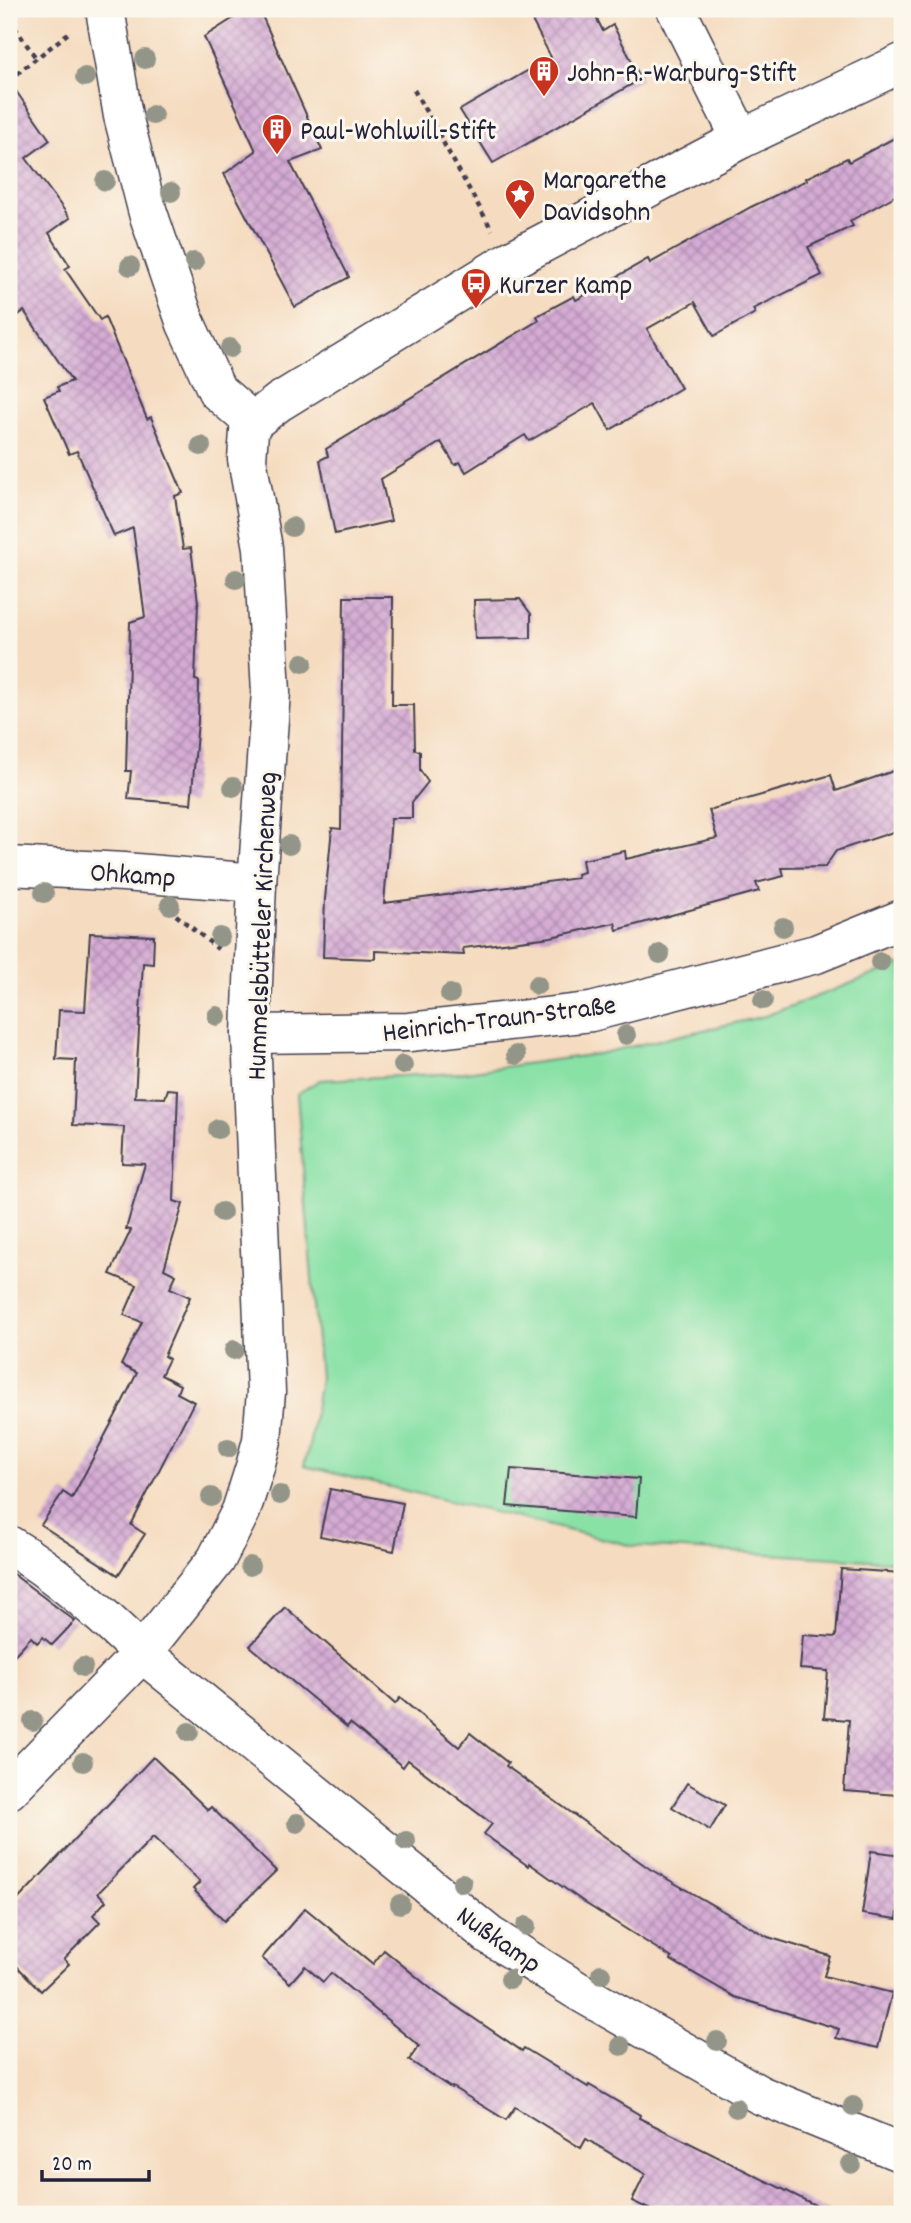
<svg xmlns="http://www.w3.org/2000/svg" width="911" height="2223" font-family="Dekko,sans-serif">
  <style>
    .pitch { fill: #89e1a6; stroke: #568270; stroke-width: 2 }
    .building { fill: url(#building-cross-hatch) }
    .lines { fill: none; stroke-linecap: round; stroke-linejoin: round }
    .minor-casing { stroke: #423e4f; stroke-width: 41 }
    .path { stroke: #423e4f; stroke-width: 4.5; stroke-dasharray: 5 5; stroke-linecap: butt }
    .minor { stroke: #fff; stroke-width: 38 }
    .tree { fill: #929588 }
    .labels { text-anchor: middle; stroke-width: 6; stroke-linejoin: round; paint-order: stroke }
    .poi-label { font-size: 28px; fill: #22223b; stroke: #fbf7ec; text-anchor: start }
    .street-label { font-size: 28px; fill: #22223b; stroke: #fbf7ec }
  </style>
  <defs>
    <pattern id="building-cross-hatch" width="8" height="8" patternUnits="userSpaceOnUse" patternTransform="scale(1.75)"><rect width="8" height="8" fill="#d6acd5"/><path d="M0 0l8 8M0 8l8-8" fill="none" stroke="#ad8cae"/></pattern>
  </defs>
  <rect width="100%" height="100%" fill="#fbf7ec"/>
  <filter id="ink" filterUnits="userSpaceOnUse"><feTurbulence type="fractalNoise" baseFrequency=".0143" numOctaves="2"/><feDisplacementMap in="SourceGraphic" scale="14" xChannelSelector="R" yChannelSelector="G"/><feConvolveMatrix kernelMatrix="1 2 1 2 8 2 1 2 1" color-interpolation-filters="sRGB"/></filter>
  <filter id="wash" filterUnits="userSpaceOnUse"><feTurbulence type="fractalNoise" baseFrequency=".00686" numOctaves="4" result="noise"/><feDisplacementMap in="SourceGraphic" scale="28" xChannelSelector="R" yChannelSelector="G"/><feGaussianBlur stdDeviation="1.57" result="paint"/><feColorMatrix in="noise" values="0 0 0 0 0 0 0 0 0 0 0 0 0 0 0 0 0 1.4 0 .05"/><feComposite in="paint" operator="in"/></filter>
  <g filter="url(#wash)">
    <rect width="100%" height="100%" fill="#f5dbbf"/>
    <polygon class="pitch" points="902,964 902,1562 633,1546 304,1466 310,1442 320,1378 297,1094 320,1080 458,1073 598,1054 765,1016"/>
    <g id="blocks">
      <g class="building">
        <polygon points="248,9 259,9 322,150 290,162 349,277 295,307 224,174 256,151 204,37"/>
        <polygon points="526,9 592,9 603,31 613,25 641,79 493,163 460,110 551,57"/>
        <polygon points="9,81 50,140 26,158 70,218 49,233 70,266 65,269 100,320 105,317 147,419 151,417 183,493 175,496 183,549 191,548 198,602 195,680 199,681 198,721 191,804 128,799 131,771 126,771 130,622 145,617 133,528 114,536 77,451 69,454 44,397 59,391 57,387 72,381 24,311 9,322"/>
        <polygon points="902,134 902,192 850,221 853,226 808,247 822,275 753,309 755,313 714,336 695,302 647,329 681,388 610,430 595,403 529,441 525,435 466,472 460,462 455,465 441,442 381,479 391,521 335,534 320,460 328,456 326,449 539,320 537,316 574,296 576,300 648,259 650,263 751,207 807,180 806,178 847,158 849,162"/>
        <polygon points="344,597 393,597 392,705 414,705 415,750 420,751 420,770 428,782 412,802 412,818 391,818 384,903 578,878 577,874 584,872 582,860 625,851 626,859 717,838 709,810 831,775 836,791 902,768 902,829 836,851 825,867 782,868 784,876 756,883 759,891 617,930 615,923 551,937 463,948 464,955 375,951 375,959 323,957 325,899 332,828 341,829"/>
        <polygon points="520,599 531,614 531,638 475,639 474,600"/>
        <polygon points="90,933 154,936 153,964 143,963 135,1097 165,1098 168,1089 178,1090 174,1201 183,1204 164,1269 176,1275 170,1288 190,1297 164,1356 169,1359 161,1375 180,1385 177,1393 194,1402 131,1525 145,1534 118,1575 41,1525 63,1492 72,1498 119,1409 137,1373 121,1365 142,1322 124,1315 137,1285 110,1274 131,1230 126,1229 145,1164 122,1163 124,1127 73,1125 76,1060 56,1059 59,1010 85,1011"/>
        <polygon points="511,1469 639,1479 636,1517 507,1506"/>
        <polygon points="330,1489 403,1503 394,1551 320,1536"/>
        <polygon points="841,1569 902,1573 902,1674 896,1748 901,1748 898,1795 844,1791 849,1720 824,1718 828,1671 800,1669 803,1635 836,1637"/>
        <polygon points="9,1571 75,1621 52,1645 43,1637 37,1643 31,1637 9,1661"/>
        <polygon points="285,1607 395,1704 400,1698 459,1747 470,1733 508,1763 506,1766 650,1869 768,1937 830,1956 824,1976 892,1993 878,2048 836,2038 839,2029 735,1997 671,1960 672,1958 588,1905 529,1863 528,1866 484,1834 492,1824 408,1760 403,1767 350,1723 347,1727 250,1646"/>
        <polygon points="153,1757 208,1810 211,1807 276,1871 224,1921 193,1889 200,1882 153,1837 98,1893 106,1901 93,1915 100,1922 64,1959 69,1964 41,1991 9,1958 9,1909"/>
        <polygon points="687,1783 725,1805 710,1830 672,1807"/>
        <polygon points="871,1851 902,1855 902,1886 897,1919 862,1914"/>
        <polygon points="305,1908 373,1964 384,1950 435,1992 522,2051 524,2048 588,2087 589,2085 640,2115 639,2118 833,2214 659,2214 632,2201 645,2174 586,2139 581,2148 515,2107 506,2120 452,2087 451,2088 409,2060 419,2046 331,1973 323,1982 305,1966 290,1983 262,1958"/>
      </g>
    </g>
  </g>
  <g filter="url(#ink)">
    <use href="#blocks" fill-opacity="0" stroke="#423e4f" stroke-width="2"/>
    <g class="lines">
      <g class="minor-casing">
        <g id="minor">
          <polyline points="105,9 123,116 148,213 186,324 217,391 253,422"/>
          <polyline points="676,9 741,139"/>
          <polyline points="9,866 124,872 257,883"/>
          <polyline points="251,1034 409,1032 591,1012 816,954 902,919"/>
          <path d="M 9,1545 C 59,1575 100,1613 142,1653 L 489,1935 L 578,1991 L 760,2095 L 902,2153"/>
          <polyline points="9,1790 142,1653 216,1560 241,1511 255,1467 262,1440 266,1392 251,1034 257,883 271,692 263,548 247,459 249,432 253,422 279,402 509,261 741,139 902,63"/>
        </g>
      </g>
      <g class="path">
        <polyline points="9,19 36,58"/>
        <polyline points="9,80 71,31"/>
        <polyline points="414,90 492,230"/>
        <polyline points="176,915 218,949"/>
      </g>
      <use href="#minor" class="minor"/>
    </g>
    <g class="tree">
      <circle cx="145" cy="59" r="10"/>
      <circle cx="85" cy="77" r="10"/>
      <circle cx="153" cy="115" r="10"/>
      <circle cx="105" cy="181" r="10"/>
      <circle cx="171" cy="192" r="10"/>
      <circle cx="194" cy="262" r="10"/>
      <circle cx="130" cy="266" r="10"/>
      <circle cx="230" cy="348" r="10"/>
      <circle cx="201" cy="446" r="10"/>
      <circle cx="292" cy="527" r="10"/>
      <circle cx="236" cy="579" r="10"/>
      <circle cx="303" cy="663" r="10"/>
      <circle cx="233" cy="787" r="10"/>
      <circle cx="289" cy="845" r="10"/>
      <circle cx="44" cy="893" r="10"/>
      <circle cx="170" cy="905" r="10"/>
      <circle cx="783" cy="927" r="10"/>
      <circle cx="220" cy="937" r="10"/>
      <circle cx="660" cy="954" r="10"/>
      <circle cx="880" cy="962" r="10"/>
      <circle cx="537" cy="985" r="10"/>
      <circle cx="450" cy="994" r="10"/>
      <circle cx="763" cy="1000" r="10"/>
      <circle cx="217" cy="1016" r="10"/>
      <circle cx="626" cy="1035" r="10"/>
      <circle cx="516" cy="1055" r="10"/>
      <circle cx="403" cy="1065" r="10"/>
      <circle cx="218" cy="1129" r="10"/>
      <circle cx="222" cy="1212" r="10"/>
      <circle cx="234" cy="1350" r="10"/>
      <circle cx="228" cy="1448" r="10"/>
      <circle cx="280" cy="1495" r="10"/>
      <circle cx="211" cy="1497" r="10"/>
      <circle cx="250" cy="1566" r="10"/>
      <circle cx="83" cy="1667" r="10"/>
      <circle cx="33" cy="1721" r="10"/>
      <circle cx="189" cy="1732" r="10"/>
      <circle cx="83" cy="1762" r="10"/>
      <circle cx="297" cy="1823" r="10"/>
      <circle cx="406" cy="1841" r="10"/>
      <circle cx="462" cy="1883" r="10"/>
      <circle cx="400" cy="1904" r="10"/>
      <circle cx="526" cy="1926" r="10"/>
      <circle cx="601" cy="1974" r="10"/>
      <circle cx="510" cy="1979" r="10"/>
      <circle cx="717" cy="2041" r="10"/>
      <circle cx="621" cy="2046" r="10"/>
      <circle cx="853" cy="2106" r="10"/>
      <circle cx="736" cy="2108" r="10"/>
      <circle cx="851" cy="2164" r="10"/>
    </g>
  </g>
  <defs>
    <g id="building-pin" transform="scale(1.575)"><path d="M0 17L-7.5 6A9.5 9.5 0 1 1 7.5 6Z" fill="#c8321e" stroke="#fbf7ec"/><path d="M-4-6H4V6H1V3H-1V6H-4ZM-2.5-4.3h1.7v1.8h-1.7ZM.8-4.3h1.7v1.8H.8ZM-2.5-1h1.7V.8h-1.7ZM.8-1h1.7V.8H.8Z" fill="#fff"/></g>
    <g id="sight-pin" transform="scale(1.575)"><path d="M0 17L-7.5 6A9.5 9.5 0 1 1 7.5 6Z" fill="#c8321e" stroke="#fbf7ec"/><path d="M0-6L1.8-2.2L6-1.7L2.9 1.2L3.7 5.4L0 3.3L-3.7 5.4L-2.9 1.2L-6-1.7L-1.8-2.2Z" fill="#fff"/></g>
    <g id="bus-pin" transform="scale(1.575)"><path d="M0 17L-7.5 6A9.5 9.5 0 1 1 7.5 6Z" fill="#c8321e" stroke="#fbf7ec"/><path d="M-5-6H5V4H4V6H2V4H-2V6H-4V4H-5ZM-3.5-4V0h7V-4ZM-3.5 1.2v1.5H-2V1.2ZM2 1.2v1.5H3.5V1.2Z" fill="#fff"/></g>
  </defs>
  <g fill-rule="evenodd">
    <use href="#building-pin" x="544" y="71"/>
    <use href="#building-pin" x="277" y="129"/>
    <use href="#sight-pin" x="520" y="194"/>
    <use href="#bus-pin" x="476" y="283"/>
  </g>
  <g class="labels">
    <g class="poi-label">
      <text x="567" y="81">John-R.-Warburg-Stift</text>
      <text x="300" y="139">Paul-Wohlwill-Stift</text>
      <text x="543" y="188">Margarethe<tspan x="543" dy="32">Davidsohn</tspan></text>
      <text x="499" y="293">Kurzer Kamp</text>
    </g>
    <g class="street-label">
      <text transform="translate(133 873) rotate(4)" y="10">Ohkamp</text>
      <text transform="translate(260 926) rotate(-88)" y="10">Hummelsbütteler Kirchenweg</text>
      <text transform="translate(499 1017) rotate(-7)" y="10">Heinrich-Traun-Straße</text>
      <text transform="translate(500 1938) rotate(35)" y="10">Nußkamp</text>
    </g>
  </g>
  <rect width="911" height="2223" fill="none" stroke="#fbf7ec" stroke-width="35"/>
  <path d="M42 2170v10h107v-10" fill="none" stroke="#22223b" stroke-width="3.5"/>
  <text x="52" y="2170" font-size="21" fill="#22223b" stroke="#fbf7ec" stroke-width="5" paint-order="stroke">20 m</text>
</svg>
